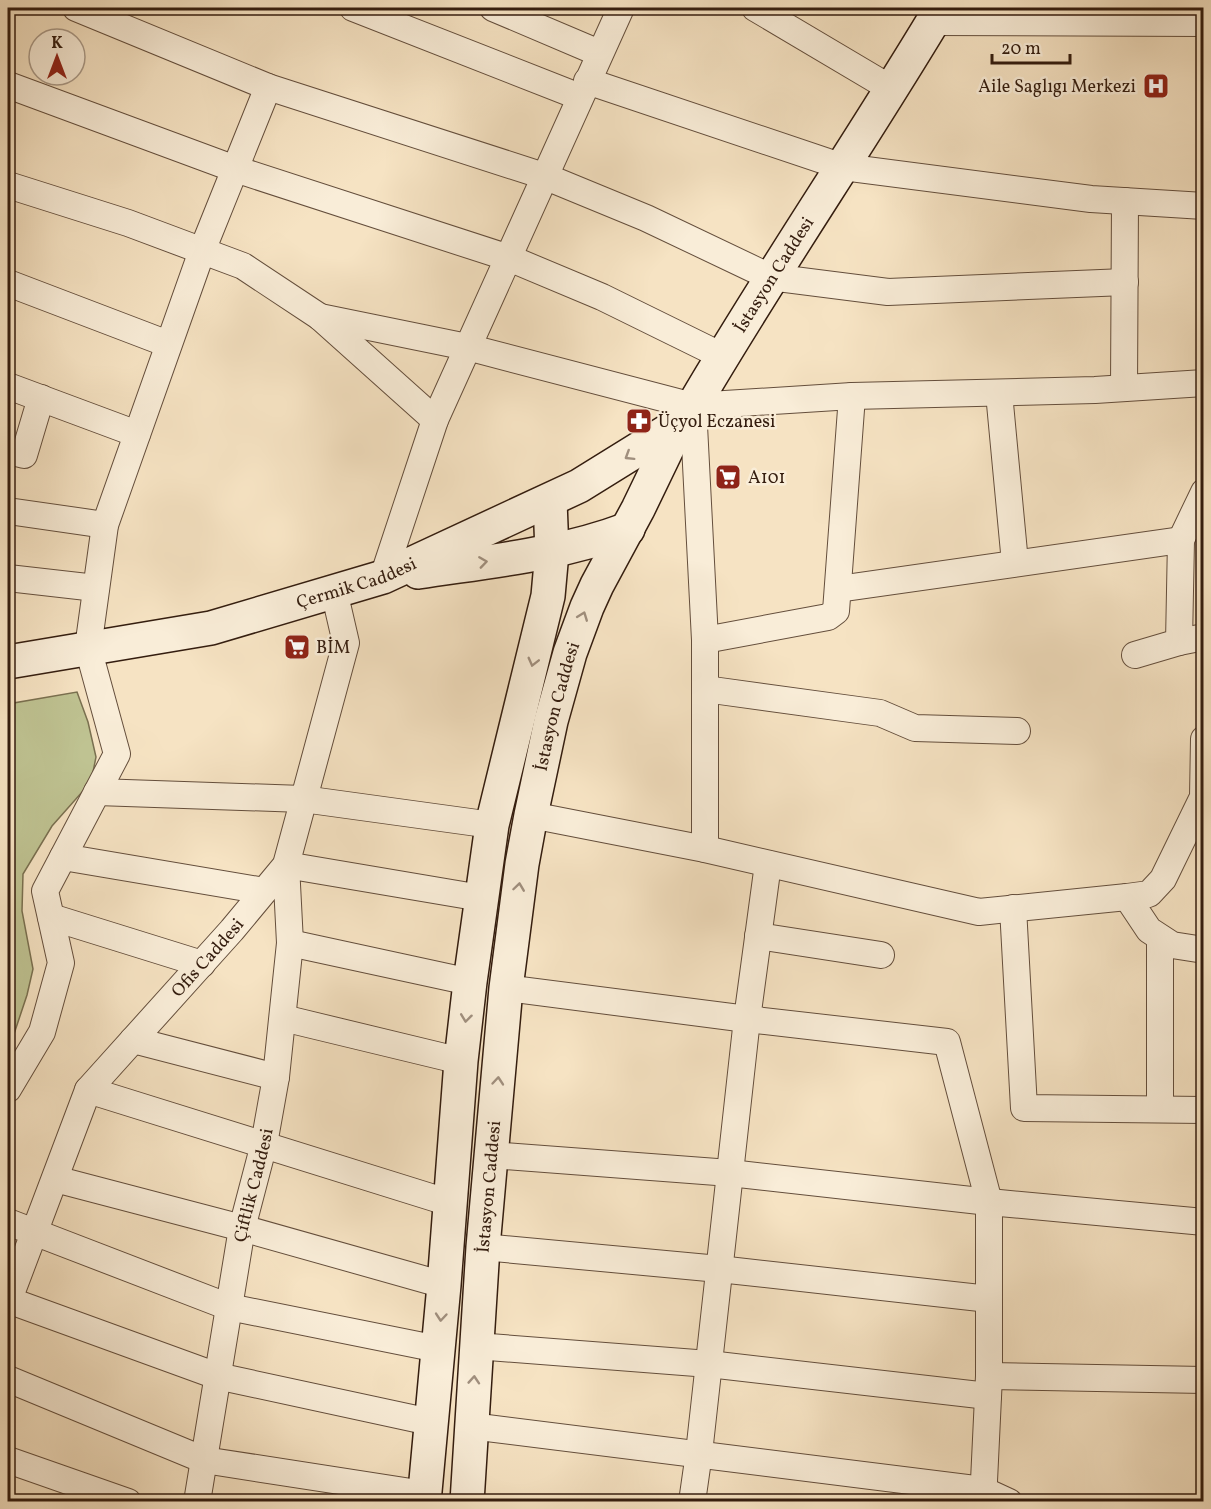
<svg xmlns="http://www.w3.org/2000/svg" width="1211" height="1509" font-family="Vollkorn,serif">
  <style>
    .green { fill: #bfc392; stroke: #7a7050; stroke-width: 1.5 }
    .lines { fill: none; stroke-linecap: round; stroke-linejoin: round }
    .street-casing { stroke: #644e3c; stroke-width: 28 }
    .secondary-casing { stroke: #341d0f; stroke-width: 36 }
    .street { stroke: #f9edd8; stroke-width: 26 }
    .secondary { stroke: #f9edd8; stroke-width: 33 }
    .oneway { stroke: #a08f7e }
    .labels { text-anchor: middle; stroke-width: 5; stroke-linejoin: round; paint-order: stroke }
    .poi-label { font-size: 18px; fill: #341d0f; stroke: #f9edd8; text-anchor: start }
    .street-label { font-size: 18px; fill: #341d0f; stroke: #f9edd8 }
  </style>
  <rect width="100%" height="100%" fill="#f6e3c3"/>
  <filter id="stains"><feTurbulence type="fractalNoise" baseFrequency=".00333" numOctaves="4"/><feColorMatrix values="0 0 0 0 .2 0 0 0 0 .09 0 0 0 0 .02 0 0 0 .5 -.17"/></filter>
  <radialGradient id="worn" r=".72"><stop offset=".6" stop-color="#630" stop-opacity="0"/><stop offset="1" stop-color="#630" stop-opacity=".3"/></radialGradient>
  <polygon class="green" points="77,692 88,722 96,757 91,782 52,826 23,874 22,911 33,969 27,995 14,1034 8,1046 8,704"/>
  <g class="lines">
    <g class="street-casing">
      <g id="street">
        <polyline points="76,8 268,87 544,176 646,218 770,277 888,292 1125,282"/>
        <polyline points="353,8 580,97"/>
        <polyline points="493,8 599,53"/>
        <polyline points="755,8 890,88"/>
        <polyline points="932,22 1204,23"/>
        <polyline points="587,81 843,167 1091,199 1204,206"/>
        <polyline points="8,85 235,169 509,258 602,297 722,356"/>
        <polyline points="8,185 128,223 243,266 320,317 435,420"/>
        <polyline points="8,283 168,344"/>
        <polyline points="320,317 467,347 693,406 852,396 1095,390 1204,383"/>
        <polyline points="8,386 137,434"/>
        <polyline points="1124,388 1125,201"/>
        <polyline points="999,393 1015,563"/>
        <polyline points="693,406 705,640 705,849"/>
        <polyline points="8,451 24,455 41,398"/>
        <polyline points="8,511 105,525"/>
        <polyline points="383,577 435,420 621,8"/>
        <polyline points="8,578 96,588"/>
        <polyline points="838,589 1181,540"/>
        <polyline points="705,640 828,617 836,611 852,396"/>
        <polyline points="1179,642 1204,637"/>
        <polyline points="1135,655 1179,642 1181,540 1204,492"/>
        <polyline points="705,689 880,713 915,728 1017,731"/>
        <polyline points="97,792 303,799 492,825"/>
        <polyline points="531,815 705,849 979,912 1127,897 1149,894 1163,879 1203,797 1204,739"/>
        <polyline points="63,857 264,891"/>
        <polyline points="1127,897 1149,930 1172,945 1204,950"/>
        <polyline points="1013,908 1024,1108 1204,1110"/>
        <polyline points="51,917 202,964"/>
        <polyline points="758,936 881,955"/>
        <polyline points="1160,938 1160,1109"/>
        <polyline points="290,943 470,982"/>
        <polyline points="506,988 747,1019 947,1042 989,1202 989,1376 983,1502"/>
        <polyline points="283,1018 461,1061"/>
        <polyline points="133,1040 276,1077"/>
        <polyline points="8,1089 42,1032 61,963 45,891 117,754 88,648 105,525 202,251 268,87"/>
        <polyline points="88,1090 450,1203"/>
        <polyline points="491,1155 730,1173 989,1202 1204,1222"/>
        <polyline points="55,1179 242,1228 444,1285"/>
        <polyline points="8,1222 229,1307 438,1349"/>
        <polyline points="483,1247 719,1269 989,1299"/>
        <polyline points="8,1300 217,1376 430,1422"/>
        <path id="s1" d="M 8,1302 L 88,1090 L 232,930 L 286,865 L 346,643 L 334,591"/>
        <polyline points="476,1346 709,1364 988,1396"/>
        <polyline points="989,1376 1204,1380"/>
        <polyline points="8,1379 204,1460 424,1494"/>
        <polyline points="471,1426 983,1490 1009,1502"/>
        <polyline points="8,1460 128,1502"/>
        <path id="s2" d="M 197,1502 L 242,1228 L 264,1144 L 276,1077 L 290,943 L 286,865 L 481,898"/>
        <polyline points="692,1502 699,1453 747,1019 768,864"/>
      </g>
    </g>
    <g class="secondary-casing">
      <g id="secondary">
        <path d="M 418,572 C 490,561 559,555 628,529"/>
        <path id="s3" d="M 8,662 L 211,628 L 383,577 L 579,486 L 679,424"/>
        <polyline points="424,1502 444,1285 461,1061 470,982 492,825 548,596 552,552 550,501"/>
        <path id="s4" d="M 467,1502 L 483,1247 L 506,988 L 522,864 L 531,815 L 551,721 L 570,653 L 587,607 L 597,585 L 638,509 L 679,424 L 693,406 C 772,271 861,142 941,8"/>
      </g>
    </g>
    <use href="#street" class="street"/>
    <use href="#secondary" class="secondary"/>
  </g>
  <defs><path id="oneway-chevron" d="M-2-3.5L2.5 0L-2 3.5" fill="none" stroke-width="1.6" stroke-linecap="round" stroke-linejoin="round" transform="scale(1.5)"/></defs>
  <g class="oneway">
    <use href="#oneway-chevron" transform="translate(629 456) rotate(148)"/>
    <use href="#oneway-chevron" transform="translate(483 562) rotate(-8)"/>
    <use href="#oneway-chevron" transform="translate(583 616) rotate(-69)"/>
    <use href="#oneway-chevron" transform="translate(533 662) rotate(104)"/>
    <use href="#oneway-chevron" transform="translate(519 887) rotate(-82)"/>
    <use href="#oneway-chevron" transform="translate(466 1018) rotate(97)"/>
    <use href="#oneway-chevron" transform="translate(498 1081) rotate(-85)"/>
    <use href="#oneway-chevron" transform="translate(441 1317) rotate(95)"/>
    <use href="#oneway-chevron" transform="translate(474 1380) rotate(-86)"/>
  </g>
  <defs>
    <g id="hospital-square" transform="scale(1.35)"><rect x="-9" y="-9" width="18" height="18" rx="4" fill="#8f2418" stroke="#f9edd8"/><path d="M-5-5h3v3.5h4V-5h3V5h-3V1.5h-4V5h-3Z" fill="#fff"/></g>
    <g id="pharmacy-square" transform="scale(1.35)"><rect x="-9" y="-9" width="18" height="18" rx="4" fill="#8f2418" stroke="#f9edd8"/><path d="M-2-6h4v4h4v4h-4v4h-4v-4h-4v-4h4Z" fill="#fff"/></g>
    <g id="supermarket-square" transform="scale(1.35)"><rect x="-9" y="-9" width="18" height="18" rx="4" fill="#8f2418" stroke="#f9edd8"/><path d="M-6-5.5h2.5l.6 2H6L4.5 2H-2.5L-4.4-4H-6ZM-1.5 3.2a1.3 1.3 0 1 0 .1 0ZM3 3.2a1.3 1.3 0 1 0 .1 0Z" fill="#fff"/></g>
  </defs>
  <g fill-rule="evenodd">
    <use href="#hospital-square" x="1156" y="86"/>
    <use href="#pharmacy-square" x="639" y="421"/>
    <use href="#supermarket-square" x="728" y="477"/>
    <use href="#supermarket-square" x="297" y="647"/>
  </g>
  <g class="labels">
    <g class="poi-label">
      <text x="1136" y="92" text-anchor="end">Aile Saglıgı Merkezi</text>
      <text x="658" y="427">Üçyol Eczanesi</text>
      <text x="748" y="483">A101</text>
      <text x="316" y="653">BİM</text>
    </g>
    <g class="street-label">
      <text dy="6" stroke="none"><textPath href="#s4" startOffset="1288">İstasyon Caddesi</textPath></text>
      <text dy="6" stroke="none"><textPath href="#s3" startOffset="358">Çermik Caddesi</textPath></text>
      <text dy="6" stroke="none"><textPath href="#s4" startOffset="802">İstasyon Caddesi</textPath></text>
      <text dy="6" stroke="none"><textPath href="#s1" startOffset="405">Ofis Caddesi</textPath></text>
      <text dy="6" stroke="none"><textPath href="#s2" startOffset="322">Çiftlik Caddesi</textPath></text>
      <text dy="6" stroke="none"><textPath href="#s4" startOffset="316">İstasyon Caddesi</textPath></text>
    </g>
  </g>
  <rect width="1211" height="1509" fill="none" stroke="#f6e3c3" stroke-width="30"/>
  <rect x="9" y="9" width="1193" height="1491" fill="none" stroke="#341d0f" stroke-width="3"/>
  <rect x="15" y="15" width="1181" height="1479" fill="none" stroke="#341d0f" stroke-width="1.5"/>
  <g transform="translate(57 57)"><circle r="28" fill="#f9edd8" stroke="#aa9a88" stroke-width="1.5"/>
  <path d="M0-4.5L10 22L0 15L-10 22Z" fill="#8f2418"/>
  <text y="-9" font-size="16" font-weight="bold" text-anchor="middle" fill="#341d0f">K</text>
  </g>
  <path d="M992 54v9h78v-9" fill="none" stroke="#341d0f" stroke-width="3"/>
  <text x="1001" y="54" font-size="18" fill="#341d0f" stroke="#f9edd8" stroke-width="4.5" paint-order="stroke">20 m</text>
  <rect width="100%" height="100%" filter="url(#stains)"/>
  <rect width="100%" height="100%" fill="url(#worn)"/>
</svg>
